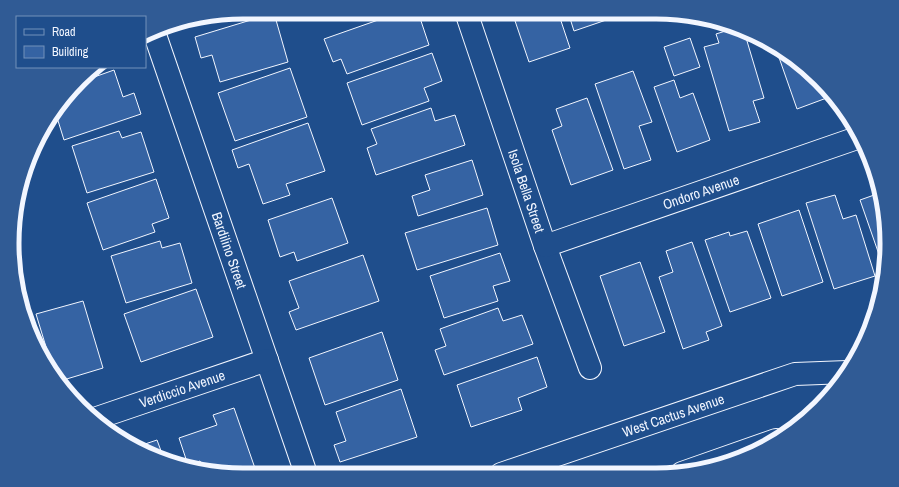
<svg xmlns="http://www.w3.org/2000/svg" width="899" height="487" font-family="'Archivo Narrow',sans-serif">
  <style>
    .building { fill: #3563a3; stroke: #f2f6ff }
    .lines { fill: none; stroke-linecap: round; stroke-linejoin: round }
    .minor-casing { stroke: #f2f6ff; stroke-width: 24 }
    .major-casing { stroke: #f2f6ff; stroke-width: 24 }
    .minor { stroke: #1f4e8c; stroke-width: 22 }
    .major { stroke: #1f4e8c; stroke-width: 22 }
    .labels { text-anchor: middle; stroke-width: 3; stroke-linejoin: round; paint-order: stroke }
    .street-label { font-size: 14px; fill: #f2f6ff; stroke: #1f4e8c }
    .rim { fill: none; stroke: #f2f6ff; stroke-width: 5 }
  </style>
  <rect width="100%" height="100%" fill="#1f4e8c"/>
  <g class="building">
    <polygon points="244,12 247,12 215,22 213,17"/>
    <polygon points="401,12 418,12 429,45 347,74 341,59 333,62 324,39"/>
    <polygon points="512,12 558,12 570,48 529,62"/>
    <polygon points="568,12 614,12 615,17 574,31"/>
    <polygon points="274,13 288,62 220,82 212,55 201,58 195,37"/>
    <polygon points="735,28 744,31 764,98 753,101 760,122 729,131 704,47 719,43 716,34"/>
    <polygon points="690,38 700,67 674,76 664,47"/>
    <polygon points="775,46 832,96 797,109"/>
    <polygon points="432,53 442,81 424,88 429,101 362,125 347,83"/>
    <polygon points="290,68 307,117 235,141 218,93"/>
    <polygon points="114,70 123,97 134,93 141,114 64,140 55,111 83,81"/>
    <polygon points="633,71 652,122 639,126 651,160 624,169 595,84"/>
    <polygon points="674,80 680,98 693,93 710,140 677,152 654,87"/>
    <polygon points="587,98 613,170 571,185 552,130 562,126 556,109"/>
    <polygon points="431,108 435,121 455,115 465,145 376,175 367,148 377,144 371,129"/>
    <polygon points="308,123 325,171 286,184 290,195 263,204 249,164 238,168 232,150"/>
    <polygon points="119,131 122,138 141,132 154,172 87,193 72,146"/>
    <polygon points="472,160 483,195 418,216 412,196 430,190 425,175"/>
    <polygon points="156,179 169,218 152,224 155,232 103,250 87,203"/>
    <polygon points="878,180 879,183 885,266 883,266 860,200 877,194 873,182"/>
    <polygon points="835,195 843,219 856,215 875,276 834,289 806,203"/>
    <polygon points="332,198 348,243 297,261 294,252 280,257 268,220"/>
    <polygon points="487,208 498,245 417,270 405,233"/>
    <polygon points="799,210 823,282 782,296 758,224"/>
    <polygon points="747,231 771,298 730,312 705,240 729,232 730,236"/>
    <polygon points="160,241 162,248 180,243 192,283 126,303 111,256"/>
    <polygon points="692,242 722,326 706,332 709,340 683,349 659,277 673,272 666,251"/>
    <polygon points="500,253 510,281 493,286 498,301 444,318 430,276"/>
    <polygon points="363,255 379,301 296,330 289,312 299,308 289,281"/>
    <polygon points="640,262 665,332 624,346 600,276"/>
    <polygon points="196,289 213,337 141,362 124,314"/>
    <polygon points="83,301 103,368 60,381 53,370 36,314"/>
    <polygon points="498,308 503,321 522,315 533,344 444,375 435,350 446,346 440,329"/>
    <polygon points="28,315 38,346 30,332 26,316"/>
    <polygon points="382,332 398,380 325,405 309,358"/>
    <polygon points="537,357 547,387 518,398 522,410 471,427 457,385"/>
    <polygon points="401,389 417,437 340,462 334,445 346,441 336,412"/>
    <polygon points="234,408 257,474 229,475 204,470 200,461 188,465 179,438 217,425 213,415"/>
    <polygon points="157,440 164,459 136,447"/>
  </g>
  <g class="lines">
    <g class="minor-casing">
      <g id="minor">
        <path id="s1" d="M 466,12 L 545,246 L 590,368"/>
        <path id="s2" d="M 154,32 L 304,468"/>
        <path id="s3" d="M 545,246 L 857,138"/>
        <path id="s4" d="M 97,418 L 267,360"/>
      </g>
    </g>
    <g class="major-casing">
      <g id="major">
        <polyline points="682,473 776,440"/>
        <path id="s5" d="M 501,474 L 795,374 L 847,372"/>
      </g>
    </g>
    <use href="#minor" class="minor"/>
    <use href="#major" class="major"/>
  </g>
  <g class="labels">
    <g class="street-label">
      <text dy="5" stroke="none"><textPath href="#s1" startOffset="189">Isola Bella Street</textPath></text>
      <text dy="5" stroke="none"><textPath href="#s3" startOffset="165">Ondoro Avenue</textPath></text>
      <text dy="5" stroke="none"><textPath href="#s2" startOffset="231">Bardilino Street</textPath></text>
      <text dy="5" stroke="none"><textPath href="#s4" startOffset="90">Verdiccio Avenue</textPath></text>
      <text dy="5" stroke="none"><textPath href="#s5" startOffset="182">West Cactus Avenue</textPath></text>
    </g>
  </g>
  <path d="M0 0H899V487H0ZM243 19H656A224 224 0 0 1 880 243V244A224 224 0 0 1 656 468H243A224 224 0 0 1 19 244V243A224 224 0 0 1 243 19Z" fill="#305b95" fill-rule="evenodd"/>
  <path class="rim" d="M243 19H656A224 224 0 0 1 880 243V244A224 224 0 0 1 656 468H243A224 224 0 0 1 19 244V243A224 224 0 0 1 243 19Z"/>
  <rect x="16" y="16" width="130" height="52" fill="#1f4e8c" stroke="#7391ba"/>
  <rect x="24" y="29" width="20" height="6" fill="#1f4e8c" stroke="#7391ba"/>
  <text x="52" y="36" font-size="12" fill="#f2f6ff">Road</text>
  <rect x="24" y="46" width="20" height="12" fill="#3563a3" stroke="#7391ba"/>
  <text x="52" y="56" font-size="12" fill="#f2f6ff">Building</text>
</svg>
